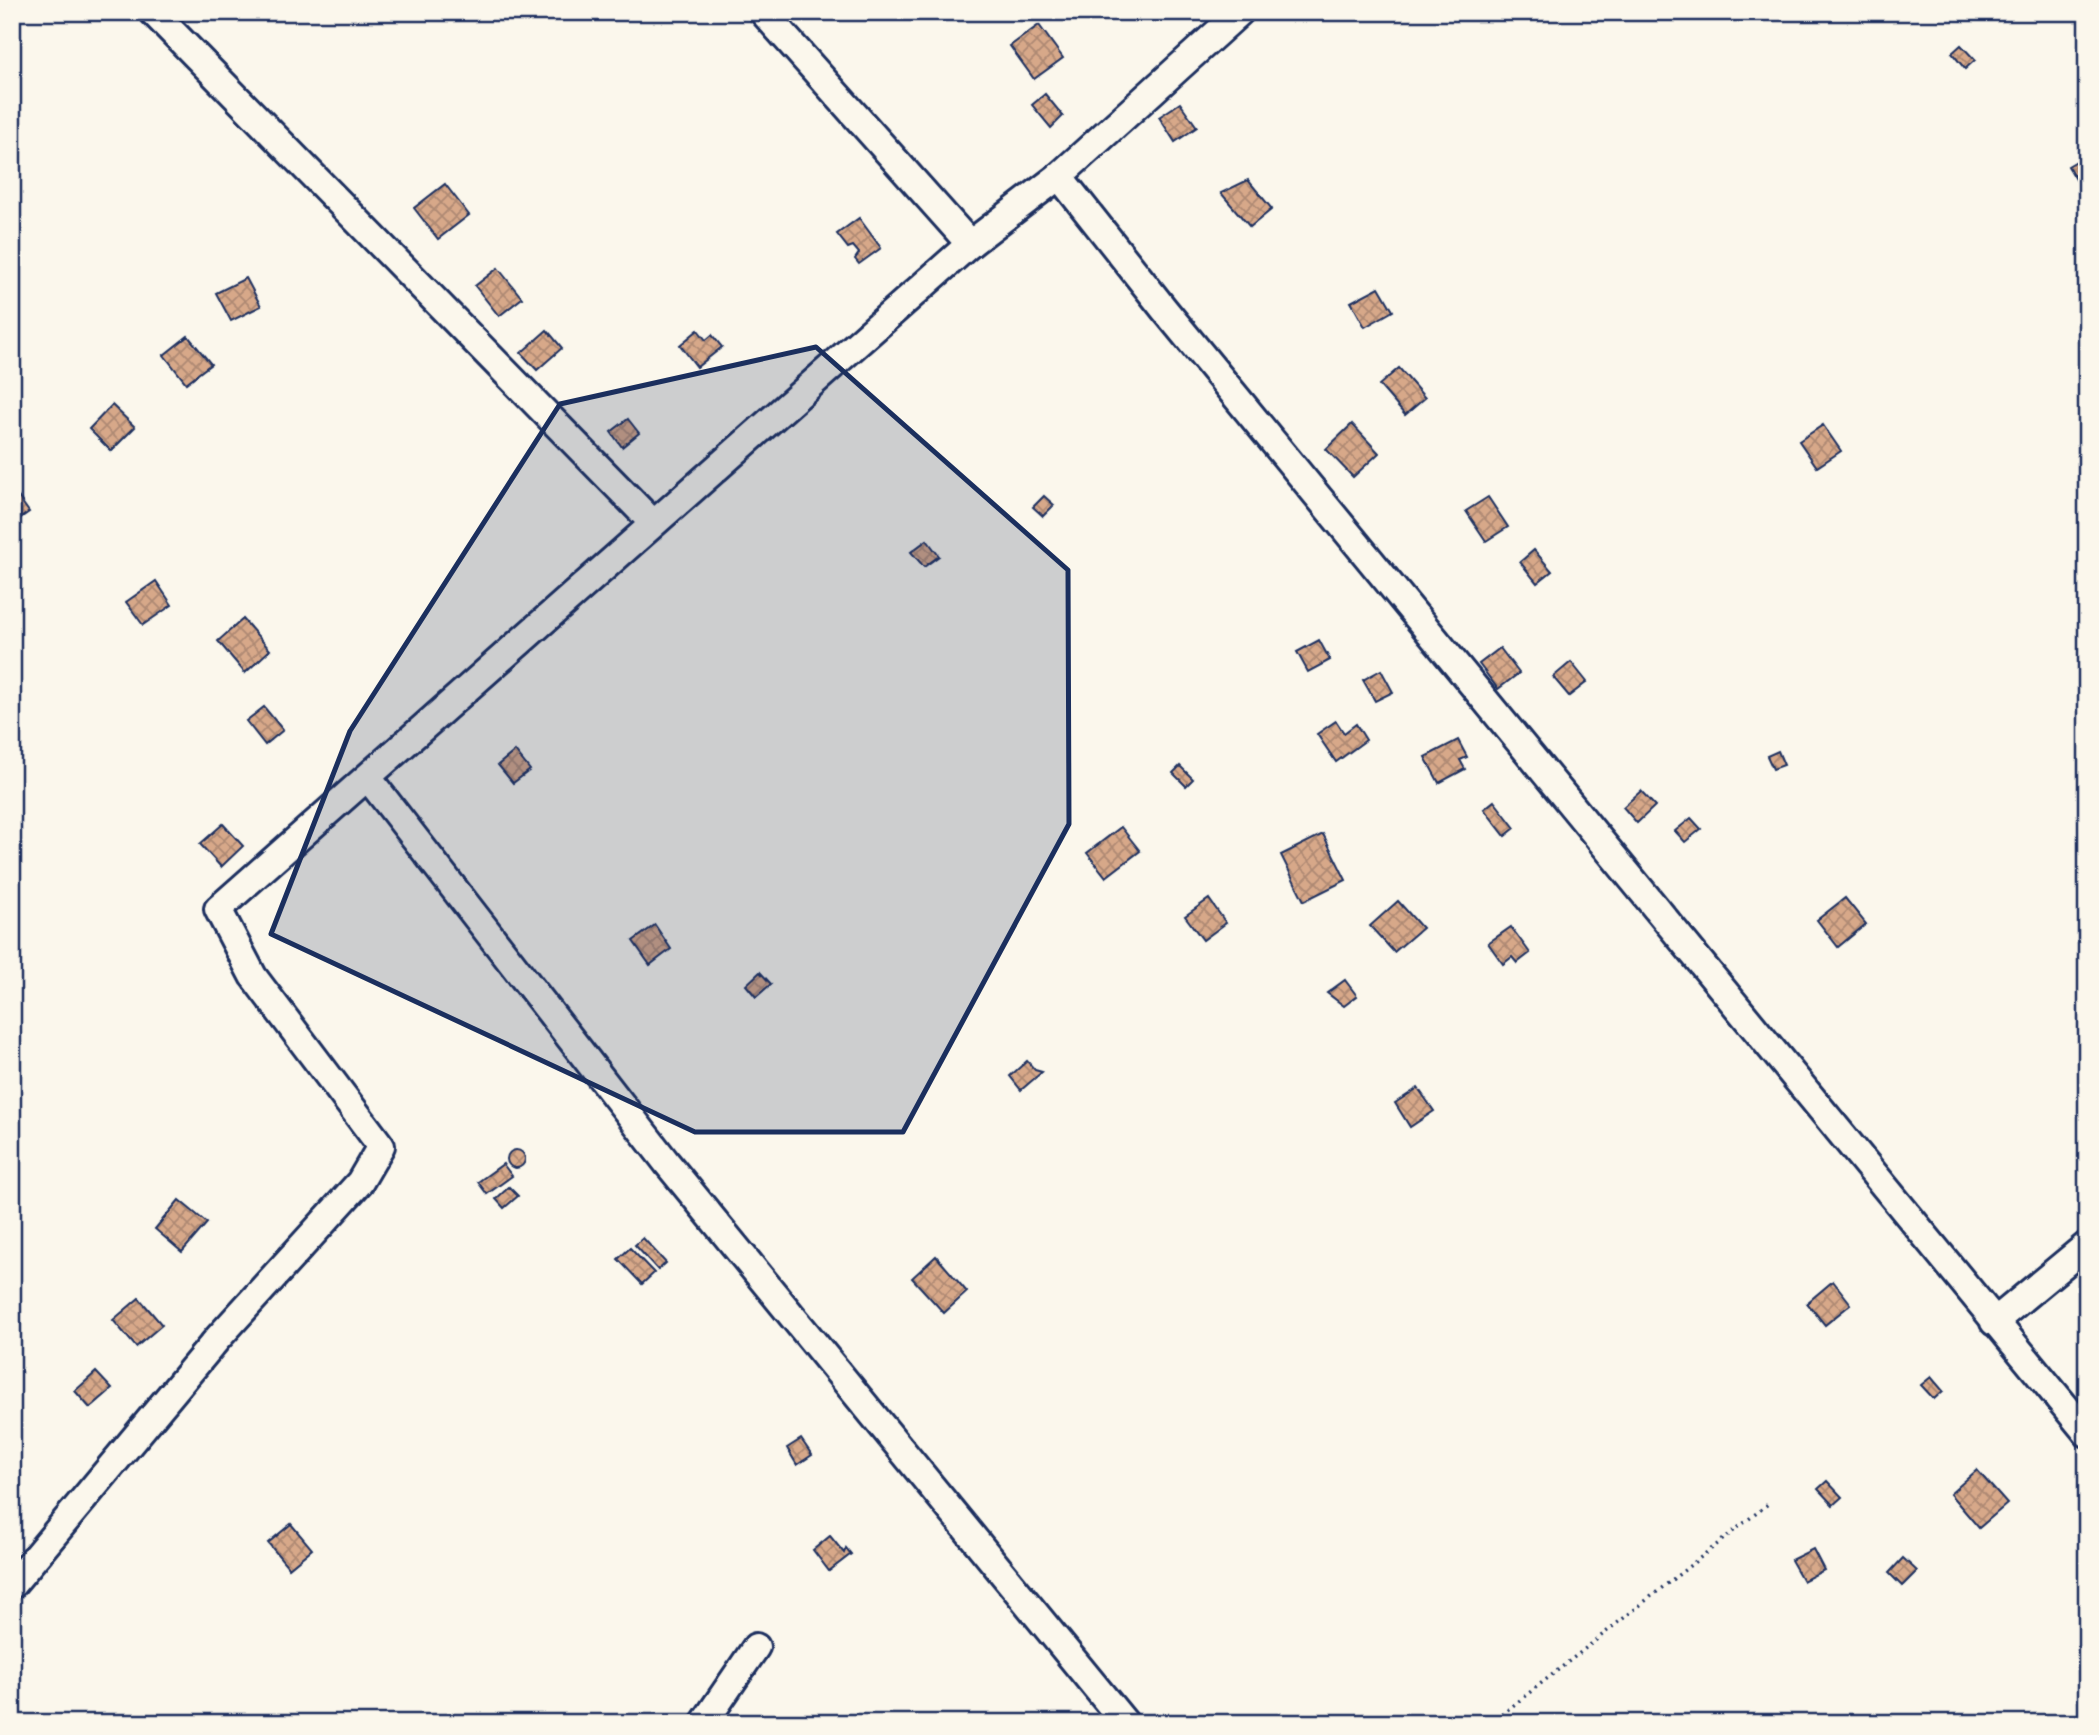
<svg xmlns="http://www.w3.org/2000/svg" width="2099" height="1735" font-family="Mali,sans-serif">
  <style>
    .building { fill: url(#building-cross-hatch); stroke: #1b2f5e; stroke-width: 2 }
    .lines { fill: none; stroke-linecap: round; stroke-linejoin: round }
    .minor-casing { stroke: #1b2f5e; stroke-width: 32 }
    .path { stroke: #1b2f5e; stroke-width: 3.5; stroke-dasharray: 2 5; stroke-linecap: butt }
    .minor { stroke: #fbf7ec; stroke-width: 26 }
    .marked { fill: #1b2f5e; fill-opacity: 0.2; stroke: #1b2f5e; stroke-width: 5; stroke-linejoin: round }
  </style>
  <defs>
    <pattern id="building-cross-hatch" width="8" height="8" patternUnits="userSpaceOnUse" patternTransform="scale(1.75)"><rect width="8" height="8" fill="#d7a889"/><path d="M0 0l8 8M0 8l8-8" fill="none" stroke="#ae8973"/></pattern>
  </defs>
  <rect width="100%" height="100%" fill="#fbf7ec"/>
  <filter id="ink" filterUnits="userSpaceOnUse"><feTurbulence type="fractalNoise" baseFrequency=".0143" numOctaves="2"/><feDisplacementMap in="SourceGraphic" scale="14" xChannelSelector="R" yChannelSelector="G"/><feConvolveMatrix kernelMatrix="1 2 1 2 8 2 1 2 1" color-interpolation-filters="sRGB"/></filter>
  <g filter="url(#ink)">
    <g class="building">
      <polygon points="1039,25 1063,58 1034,79 1010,46"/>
      <polygon points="1961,45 1975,60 1965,69 1952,53"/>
      <polygon points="1045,94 1063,116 1051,128 1032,105"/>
      <polygon points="1180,103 1197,127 1175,142 1159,117"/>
      <polygon points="2087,155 2087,188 2083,191 2068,166"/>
      <polygon points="1248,180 1272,209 1250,227 1221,193"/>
      <polygon points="445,184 469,215 438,239 414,208"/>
      <polygon points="859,218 881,248 859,264 855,259 859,253 853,246 848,248 837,234"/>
      <polygon points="498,268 522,298 499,316 475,286"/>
      <polygon points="246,278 261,306 231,321 216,293"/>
      <polygon points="1379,287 1393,311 1365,327 1351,302"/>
      <polygon points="547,330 562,348 537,370 521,353"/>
      <polygon points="698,330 706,340 712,335 722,347 697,367 680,345"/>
      <polygon points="188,336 211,364 186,383 164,355"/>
      <polygon points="1399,368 1425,398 1405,415 1379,385"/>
      <polygon points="112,405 135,427 111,451 89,429"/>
      <polygon points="628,419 639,433 622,447 611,432"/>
      <polygon points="1352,424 1379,453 1353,477 1326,449"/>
      <polygon points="1823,425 1841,451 1817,467 1799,441"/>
      <polygon points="12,488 29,512 12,524"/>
      <polygon points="1044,496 1054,505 1043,516 1033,507"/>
      <polygon points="1488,497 1508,527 1486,541 1466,511"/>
      <polygon points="927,540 939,556 924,567 911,552"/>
      <polygon points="1534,550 1552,571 1537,583 1520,562"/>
      <polygon points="156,581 172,605 143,625 126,602"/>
      <polygon points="243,619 270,650 245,673 218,641"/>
      <polygon points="1319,640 1330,660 1308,672 1297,652"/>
      <polygon points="1500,648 1519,673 1498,689 1479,664"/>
      <polygon points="1571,662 1587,682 1569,696 1553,677"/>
      <polygon points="1381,670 1393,692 1375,701 1363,680"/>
      <polygon points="264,707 283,730 265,745 246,721"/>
      <polygon points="1336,721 1344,733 1356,724 1366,740 1336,762 1317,734"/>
      <polygon points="1458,740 1467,757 1460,760 1465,769 1439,783 1425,757"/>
      <polygon points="515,751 530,770 513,783 498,765"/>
      <polygon points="1778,751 1784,765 1773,769 1767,756"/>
      <polygon points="1180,766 1193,779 1186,786 1173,773"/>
      <polygon points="1641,791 1655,806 1637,823 1623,807"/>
      <polygon points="1494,801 1515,828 1505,836 1484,809"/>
      <polygon points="1691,818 1701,829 1685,842 1675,831"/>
      <polygon points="223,824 243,846 221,867 200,844"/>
      <polygon points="1121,827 1140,851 1106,877 1087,853"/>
      <polygon points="1323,834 1346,880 1304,901 1281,855"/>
      <polygon points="1845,898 1866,924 1838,947 1817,920"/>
      <polygon points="1209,899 1226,923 1203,940 1185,916"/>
      <polygon points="1398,901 1422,928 1394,952 1370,926"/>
      <polygon points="655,925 671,949 650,965 633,941"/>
      <polygon points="1511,927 1530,953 1517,963 1512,957 1503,964 1488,943"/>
      <polygon points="760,972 771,984 756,997 746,985"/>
      <polygon points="1345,980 1357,996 1344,1006 1327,993"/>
      <polygon points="1027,1061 1035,1070 1042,1072 1021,1090 1010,1076"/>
      <polygon points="1418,1088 1434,1111 1410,1127 1395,1103"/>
      <circle cx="516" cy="1159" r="9"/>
      <polygon points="503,1164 512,1176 487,1194 478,1182"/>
      <polygon points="509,1187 518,1196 504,1208 496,1199"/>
      <polygon points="179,1200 207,1223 182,1252 155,1229"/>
      <polygon points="643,1238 666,1263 658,1270 635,1245"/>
      <polygon points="630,1248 654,1273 642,1284 618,1259"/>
      <polygon points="936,1256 967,1292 944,1313 912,1278"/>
      <polygon points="1833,1281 1851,1304 1825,1325 1807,1303"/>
      <polygon points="139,1298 162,1325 136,1347 113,1320"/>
      <polygon points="96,1372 112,1389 90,1408 75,1391"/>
      <polygon points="1931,1377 1943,1391 1934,1399 1921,1385"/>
      <polygon points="801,1439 812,1455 797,1465 787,1448"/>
      <polygon points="1977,1470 2007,1504 1979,1528 1950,1494"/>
      <polygon points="1827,1481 1842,1497 1833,1505 1818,1489"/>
      <polygon points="291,1524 312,1549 289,1568 268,1543"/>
      <polygon points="830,1536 844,1553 846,1548 851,1554 829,1571 813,1550"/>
      <polygon points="1813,1549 1824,1570 1803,1581 1791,1560"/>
      <polygon points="1903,1558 1917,1571 1902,1586 1889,1573"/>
    </g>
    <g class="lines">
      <g class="minor-casing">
        <g id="minor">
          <polyline points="153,12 653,523"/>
          <polyline points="763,12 970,244"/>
          <polyline points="1059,176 1164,309 2087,1433"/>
          <polyline points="369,779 667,1163 1125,1723"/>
          <polyline points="1994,1322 2087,1245"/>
          <polyline points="12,1585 218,1338 360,1182 381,1146 253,976 218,909 970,244 1059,176 1240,12"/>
          <polyline points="704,1723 756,1647"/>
        </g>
      </g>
      <polyline class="path" points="1491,1723 1768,1504"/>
      <use href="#minor" class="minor"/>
    </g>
  </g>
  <path class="marked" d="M 816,347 L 1068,570 L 1069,824 L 903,1132 L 695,1132 L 271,934 L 350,731 L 560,404 Z"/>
  <rect width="2099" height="1735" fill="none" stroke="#fbf7ec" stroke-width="42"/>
  <rect x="21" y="21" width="2057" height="1693" fill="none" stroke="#1b2f5e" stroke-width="2.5" filter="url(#ink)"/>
</svg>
